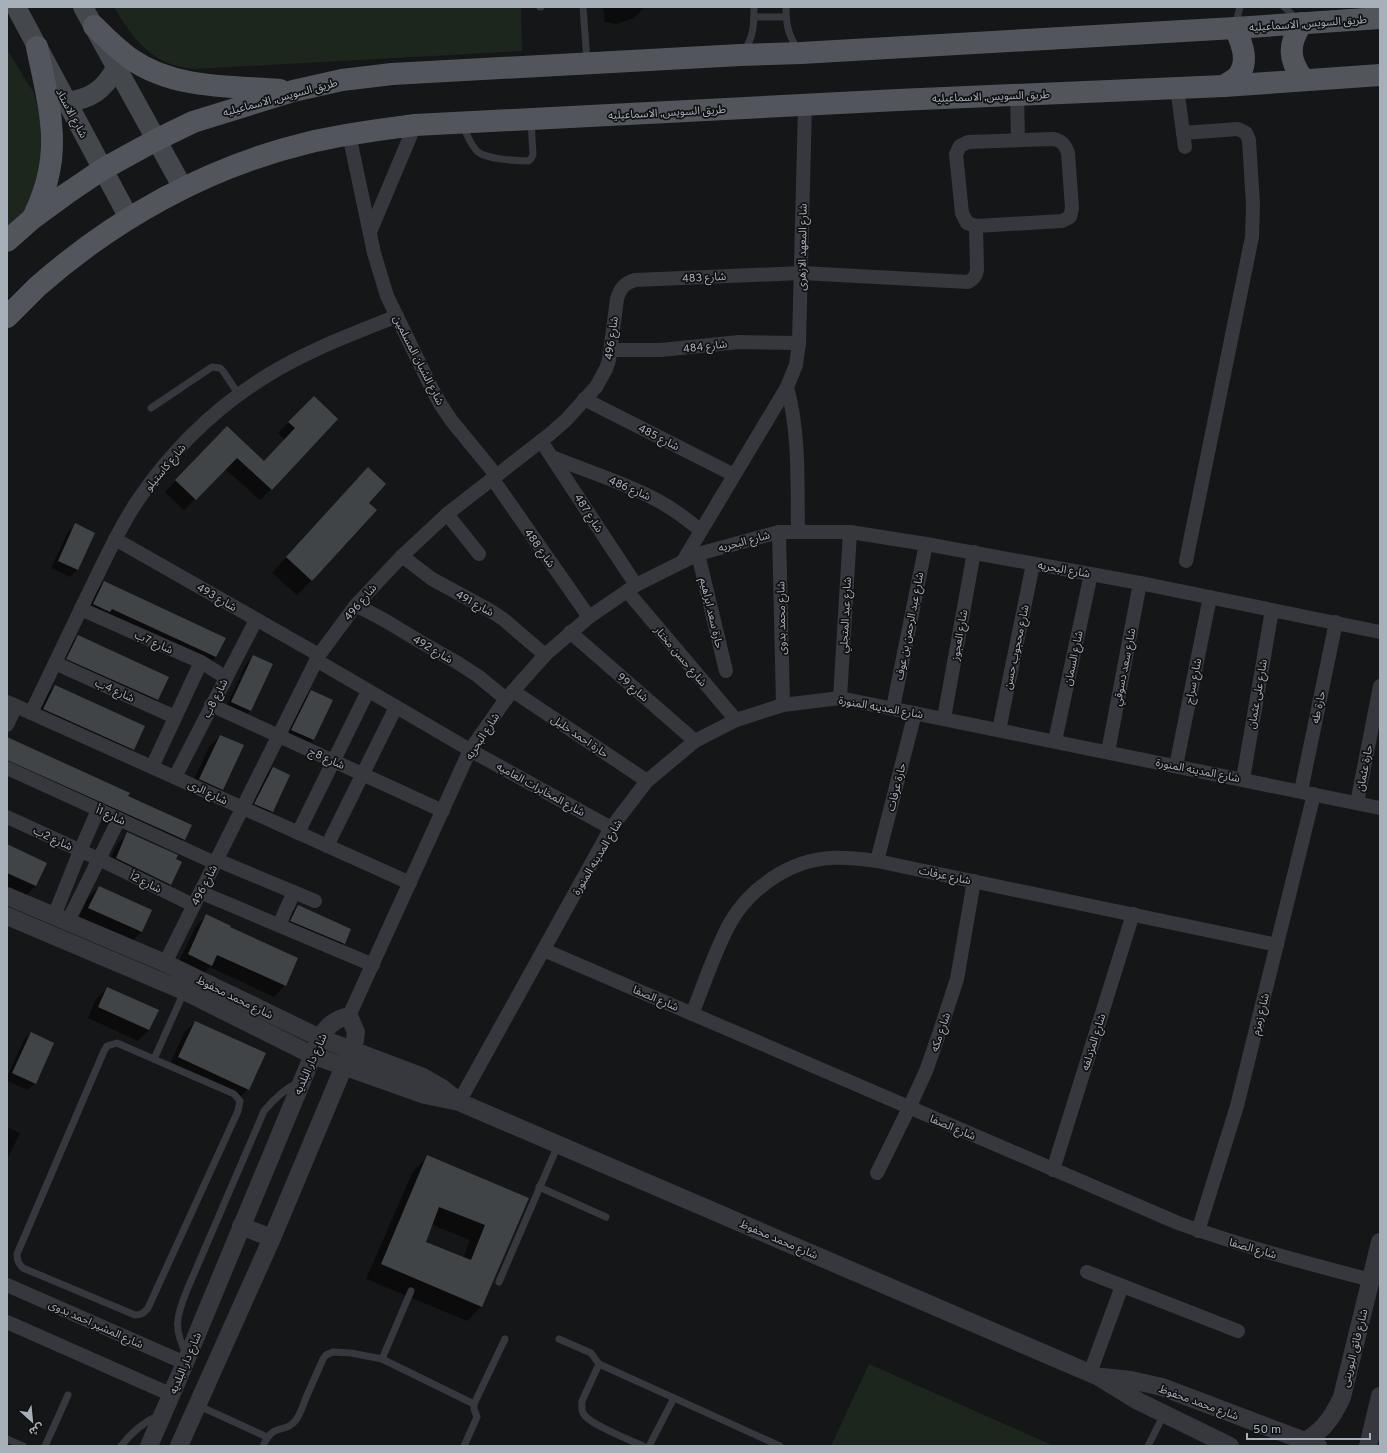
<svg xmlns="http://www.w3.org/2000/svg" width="1387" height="1453" font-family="Overpass,'Noto Sans Arabic',sans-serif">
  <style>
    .green { fill: #1d261d }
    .shadow { fill: #0007; fill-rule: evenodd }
    .building { fill: #414447; fill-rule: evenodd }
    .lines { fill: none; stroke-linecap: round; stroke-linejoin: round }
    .service { stroke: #36383d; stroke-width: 7 }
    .minor { stroke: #36383d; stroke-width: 14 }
    .tertiary { stroke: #36383d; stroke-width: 18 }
    .secondary { stroke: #44484d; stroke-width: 20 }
    .primary { stroke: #52565c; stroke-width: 22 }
    .labels { text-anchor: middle; stroke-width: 3.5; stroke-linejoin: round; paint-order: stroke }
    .street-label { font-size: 11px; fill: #a7afb8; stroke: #101112 }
  </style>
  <rect width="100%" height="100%" fill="#151617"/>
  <g class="green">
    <path d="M 114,7 L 521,7 L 522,51 L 193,69 C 187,68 180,67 174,65 C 146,57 128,31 114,7 Z"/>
    <polygon points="7,50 34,93 40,117 41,183 34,203 7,228"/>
    <polygon points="869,1364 1054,1446 831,1446"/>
  </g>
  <g class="shadow">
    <polygon points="603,7 645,7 634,18 617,24 605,22"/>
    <polygon points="314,397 271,489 260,500 225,469 184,510 165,492 216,438 264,462 285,440 278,433"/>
    <polygon points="353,484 368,503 312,580 297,595 272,573"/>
    <polygon points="75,525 77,570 70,577 51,568 68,532"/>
    <polygon points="104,582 224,638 216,657 205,667 83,614 94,593"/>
    <polygon points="78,636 158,700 146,711 56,670 67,647"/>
    <polygon points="253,657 250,711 243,718 225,709 246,664"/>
    <polygon points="55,686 134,749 122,760 33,720 44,697"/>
    <polygon points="311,691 332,700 314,740 306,747 285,737 304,698"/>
    <polygon points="220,736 222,789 211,800 189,790 209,747"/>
    <polygon points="7,738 127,796 184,839 173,851 7,775"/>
    <polygon points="273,768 272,811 261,822 244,815 262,779"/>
    <polygon points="128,834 170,884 159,895 105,869 117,845"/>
    <polygon points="7,846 46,863 36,886 24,897 7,889"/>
    <polygon points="99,887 150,911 141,932 130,943 78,919 88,898"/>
    <polygon points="298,906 344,943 333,954 280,932 287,917"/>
    <polygon points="207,915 229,928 297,959 285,985 274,997 210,967 201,976 177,965 196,926"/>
    <polygon points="107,988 149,1030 138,1041 88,1018 96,999"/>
    <polygon points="195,1022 248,1089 237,1100 168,1068 184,1033"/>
    <polygon points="31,1033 35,1083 28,1090 7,1081 7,1077 24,1040"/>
    <polygon points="7,1127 20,1133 7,1160"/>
    <path d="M 428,1156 L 528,1199 L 482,1306 L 467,1321 L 366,1279 L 413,1171 ZM 432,1225 L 470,1240 L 463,1258 L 425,1243 Z"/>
  </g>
  <g class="building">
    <polygon points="314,396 338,419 272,490 237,458 196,500 175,480 227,426 264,461 295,428 288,422"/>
    <polygon points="368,467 386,484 369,503 377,510 312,581 286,557"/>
    <polygon points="75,523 95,533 78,570 58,561"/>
    <polygon points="104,581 226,638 216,657 112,609 110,612 93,604"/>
    <polygon points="78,635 169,677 158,700 66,659"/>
    <polygon points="253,655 273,664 251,711 231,702"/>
    <polygon points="55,685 145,726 134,750 43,709"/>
    <polygon points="311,690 333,700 314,740 291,730"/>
    <polygon points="220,735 244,745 223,790 199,779"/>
    <polygon points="7,737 130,793 128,796 192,825 185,840 7,760"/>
    <polygon points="273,767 290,775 273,812 254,804"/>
    <polygon points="127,832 178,855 176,859 182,862 171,885 116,858"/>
    <polygon points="7,844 47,863 36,886 7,873"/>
    <polygon points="99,886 152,910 142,932 88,908"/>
    <polygon points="298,905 351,929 345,944 290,921"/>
    <polygon points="206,914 231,926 230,927 298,958 286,986 217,955 212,966 188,954"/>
    <polygon points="107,987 159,1010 149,1030 98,1007"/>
    <polygon points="195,1021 266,1053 249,1090 178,1057"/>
    <polygon points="31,1032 54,1043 36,1084 12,1073"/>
    <path d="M 427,1155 L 529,1198 L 482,1307 L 381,1264 ZM 439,1207 L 485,1225 L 471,1260 L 426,1242 Z"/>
  </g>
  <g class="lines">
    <g class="service">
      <polyline points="540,7 541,7"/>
      <polyline points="583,7 587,61"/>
      <path d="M 786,7 C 786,25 788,34 798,50"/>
      <polyline points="1284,7 1297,19"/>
      <polyline points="754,17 786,17"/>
      <polyline points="1235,26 1240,7"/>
      <path d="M 744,50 C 754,38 754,22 754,7"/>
      <path d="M 462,125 C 467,134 471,146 478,152 C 486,159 517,161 528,161 L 530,160 L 533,155 L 531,120"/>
      <polyline points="151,408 212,367 220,368 223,371 239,395"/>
      <path d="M 117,1043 L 234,1094 L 240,1101 L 238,1111 L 148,1308 C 144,1313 141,1315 135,1315 L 23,1268 C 18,1264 17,1260 17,1254 L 104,1051 L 107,1046 Z"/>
      <polyline points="154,1059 184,992"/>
      <polyline points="539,1187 606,1217"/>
      <polyline points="499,1282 558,1145"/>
      <polyline points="559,1339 591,1353 599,1364 780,1446"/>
      <path d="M 187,1355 C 173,1329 176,1317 187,1290 L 264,1111 C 274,1099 283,1090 297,1083"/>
      <polyline points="382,1359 411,1291"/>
      <path d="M 599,1364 L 582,1401 C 582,1405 581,1409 583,1413 C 588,1424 630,1440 643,1446"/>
      <polyline points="197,1405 267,1437"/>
      <polyline points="7,1439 23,1446"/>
      <polyline points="45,1446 68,1395"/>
      <path d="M 121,1446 C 131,1433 144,1422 159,1415"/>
      <path d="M 263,1446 C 274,1421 284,1435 296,1420 C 300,1414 303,1406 305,1400 C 311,1386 317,1373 323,1359 L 326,1355 L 333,1352 L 351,1353 L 382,1359 L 474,1404"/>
      <polyline points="464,1446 477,1417 474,1409 474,1404 505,1339"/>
      <polyline points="649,1446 674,1398"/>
      <polyline points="1148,1446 1164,1414"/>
    </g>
    <g class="minor">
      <polyline points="1177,88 1185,147"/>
      <polyline points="1017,95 1018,140"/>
      <polyline points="1183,133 1238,129 1246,133 1249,140 1253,205 1252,237 1186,561"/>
      <polyline points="349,134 374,253 387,296 432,389 441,405 451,420 496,475"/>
      <path d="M 1053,139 C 1061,140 1065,144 1068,153 L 1072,208 L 1070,217 L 1062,221 L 976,226 L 967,223 L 962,213 L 956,154 L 960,146 L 968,142 Z"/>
      <polyline points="370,232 415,125"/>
      <polyline points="611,350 661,350 739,342 799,343"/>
      <path d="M 787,387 C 800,434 797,484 798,532"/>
      <polyline points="584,399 734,475"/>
      <polyline points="541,441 636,585"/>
      <path d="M 552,457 C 586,471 623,482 655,499 C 672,508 687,519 701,531"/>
      <polyline points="492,478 589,617"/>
      <polyline points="447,514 479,554"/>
      <polyline points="779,532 783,705"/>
      <polyline points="115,539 319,655"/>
      <polyline points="698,554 726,671"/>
      <polyline points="402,556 432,579 491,611 503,619 545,655"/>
      <polyline points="683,561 787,387 796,365 799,343 805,105"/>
      <polyline points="627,591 736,720"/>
      <polyline points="356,605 386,621 419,641 458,663 478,676 506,699"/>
      <polyline points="81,609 201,662 217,672 226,678"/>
      <polyline points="570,632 695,741"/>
      <polyline points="316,660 470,750 611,828"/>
      <polyline points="55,663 175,717"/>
      <polyline points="513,691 647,781"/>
      <polyline points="840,698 850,532"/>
      <polyline points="7,702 410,883"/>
      <polyline points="211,705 443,811"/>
      <polyline points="893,708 926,544"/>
      <path d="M 31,713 C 51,672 70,631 90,590 C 105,560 119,528 138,500 C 172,450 216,407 268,375 C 308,350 353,334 397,316"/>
      <polyline points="944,718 974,552"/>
      <polyline points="7,725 16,706"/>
      <polyline points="999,730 1033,564"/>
      <polyline points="1055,741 1091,574"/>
      <polyline points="1108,752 1140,583"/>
      <polyline points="1176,766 1210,597"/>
      <polyline points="152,767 201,662"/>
      <polyline points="7,768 215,863"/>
      <polyline points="175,777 256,620"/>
      <polyline points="1243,779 1272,610"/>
      <polyline points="1301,791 1336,622"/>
      <polyline points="1357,803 1380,686"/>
      <polyline points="7,817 99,859 193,905"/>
      <polyline points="298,833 368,691"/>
      <polyline points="327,846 396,707"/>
      <polyline points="217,860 315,901"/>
      <polyline points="877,861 915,713"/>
      <polyline points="200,892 373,965"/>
      <polyline points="54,916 80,851 98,810"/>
      <polyline points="68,921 119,819"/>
      <polyline points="279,925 294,892"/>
      <path d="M 544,950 L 1178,1223 C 1241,1246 1306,1263 1371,1280"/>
      <path d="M 165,963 L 319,655 L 356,605 L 402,556 L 447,514 L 550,434 L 566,420 L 596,387 L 606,369 L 609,360 L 617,299 C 620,288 625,283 635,280 L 802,273 L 968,282 C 974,279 976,276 977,270 L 976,226"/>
      <path d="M 692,1014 C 704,985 715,950 730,923 C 750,888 790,860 831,858 C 847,857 862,859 877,861 L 1277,945"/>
      <polyline points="349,1016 470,750 506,699 545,655 589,617 636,585 698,554 779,532 850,532 926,544 1140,583 1380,632"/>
      <polyline points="459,1102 611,828 647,781 695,741 736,720 783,705 840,698 1380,808"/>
      <polyline points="1053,1170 1133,914"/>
      <polyline points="877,1173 909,1108 926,1071 939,1034 957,979 974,881"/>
      <polyline points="1198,1231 1237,1106 1314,794"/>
      <polyline points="1087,1272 1238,1331"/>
      <polyline points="7,1285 185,1363"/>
      <polyline points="7,1322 172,1395"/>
      <polyline points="1090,1373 1122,1286"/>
    </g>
    <g class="tertiary">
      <polyline points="7,896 165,963 320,1038 423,1077 442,1088 457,1100"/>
      <polyline points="7,916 184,991 312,1055 425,1095 459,1102 1099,1377 1138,1401 1230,1446"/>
      <polyline points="241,1226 272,1238"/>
      <polyline points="1102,1377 1131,1380 1162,1387 1318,1446"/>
      <path d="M 1298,1445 C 1321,1433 1331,1421 1342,1397 L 1380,1242"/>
      <path d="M 149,1446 L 185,1363 L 320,1038 C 327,1026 335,1019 349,1016 L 356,1032 L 355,1040 L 272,1238 L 179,1446"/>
      <polyline points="1368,1446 1380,1396"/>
    </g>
    <g class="secondary">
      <polyline points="16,7 129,218"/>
      <polyline points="83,7 183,188"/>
      <path d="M 66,102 C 91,99 104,90 116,68"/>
    </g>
    <g class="primary">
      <path d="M 1302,23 C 1288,44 1288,59 1303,79"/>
      <path d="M 94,26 C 106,38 117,49 131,59 C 174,89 230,86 280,90"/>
      <path d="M 1224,86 C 1228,83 1232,81 1235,79 C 1251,65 1242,43 1235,28"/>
      <path d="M 33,218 C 40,203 46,188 49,172 C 58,131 45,87 37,47"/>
      <polyline points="7,241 33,218 66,194 103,169 156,140 193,122 293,91 342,80 392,74 740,55 801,53 1235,28 1380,18"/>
      <path d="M 7,317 C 17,307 27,297 37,287 C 114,219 207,167 307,143 C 343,134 379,130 415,125 L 898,100 L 1224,86 L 1380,75"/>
    </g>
  </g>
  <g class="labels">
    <g class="street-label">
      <text transform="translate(1308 23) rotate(-4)" y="4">طريق السويس, الاسماعيليه</text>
      <text transform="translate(991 96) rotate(-2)" y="4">طريق السويس, الاسماعيليه</text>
      <text transform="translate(280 97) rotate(-15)" y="4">طريق السويس, الاسماعيليه</text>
      <text transform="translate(667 112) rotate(-3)" y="4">طريق السويس, الاسماعيليه</text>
      <text transform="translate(72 113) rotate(62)" y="4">شارع الاستاد</text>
      <text transform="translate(802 247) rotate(-89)" y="4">شارع المعهد الازهرى</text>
      <text transform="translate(704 277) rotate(-3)" y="4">شارع 483</text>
      <text transform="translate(611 338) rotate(-82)" y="4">شارع 496</text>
      <text transform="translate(705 346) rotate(-7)" y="4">شارع 484</text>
      <text transform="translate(419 360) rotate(63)" y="4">شارع الشبان المسلمين</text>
      <text transform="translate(659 437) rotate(27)" y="4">شارع 485</text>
      <text transform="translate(165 467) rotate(-50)" y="4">شارع كاستيلو</text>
      <text transform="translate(630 488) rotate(23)" y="4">شارع 486</text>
      <text transform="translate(589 513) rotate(57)" y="4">شارع 487</text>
      <text transform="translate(744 541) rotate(-15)" y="4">شارع البحريه</text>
      <text transform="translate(540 548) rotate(55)" y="4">شارع 488</text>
      <text transform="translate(1064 569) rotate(10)" y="4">شارع البحريه</text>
      <text transform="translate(217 597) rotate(30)" y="4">شارع 493</text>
      <text transform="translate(360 602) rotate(-50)" y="4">شارع 496</text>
      <text transform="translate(475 603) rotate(29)" y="4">شارع 491</text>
      <text transform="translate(712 613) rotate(77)" y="4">حارة سعد ابراهيم</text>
      <text transform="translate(845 615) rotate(-87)" y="4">شارع عبد المتجلي</text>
      <text transform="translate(781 618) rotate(-91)" y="4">شارع محمد بدوى</text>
      <text transform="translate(909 626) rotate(-79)" y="4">شارع عبد الرحمن بن عوف</text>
      <text transform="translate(959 635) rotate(-80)" y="4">شارع العجوز</text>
      <text transform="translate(154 642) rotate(24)" y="4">شارع 7ب</text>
      <text transform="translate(1016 647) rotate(-78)" y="4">شارع محجوب حسن</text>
      <text transform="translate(433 649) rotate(30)" y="4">شارع 492</text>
      <text transform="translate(681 656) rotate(50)" y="4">شارع حسن مختار</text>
      <text transform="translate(1073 658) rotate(-78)" y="4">شارع السمان</text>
      <text transform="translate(1124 667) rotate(-79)" y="4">شارع سعد دسوقي</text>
      <text transform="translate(1193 681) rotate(-79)" y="4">شارع سراج</text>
      <text transform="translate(633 687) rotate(41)" y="4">شارع 99</text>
      <text transform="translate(115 690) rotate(24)" y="4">شارع 4ب</text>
      <text transform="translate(1257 694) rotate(-80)" y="4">شارع على عثمان</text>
      <text transform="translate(215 698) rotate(-63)" y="4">شارع 8ب</text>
      <text transform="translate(881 707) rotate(10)" y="4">شارع المدينه المنورة</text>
      <text transform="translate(1318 707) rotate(-78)" y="4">حارة طه</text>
      <text transform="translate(482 736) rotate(-57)" y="4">شارع البحريه</text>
      <text transform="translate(580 736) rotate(34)" y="4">حارة احمد خليل</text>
      <text transform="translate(327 758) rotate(24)" y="4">شارع 8ج</text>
      <text transform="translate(1364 768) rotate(-79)" y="4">حارة عثمان</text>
      <text transform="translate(1198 770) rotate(11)" y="4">شارع المدينه المنورة</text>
      <text transform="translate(896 787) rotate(-76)" y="4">حارة عرفات</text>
      <text transform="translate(541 789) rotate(29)" y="4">شارع المخابرات العاميه</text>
      <text transform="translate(208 792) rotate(25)" y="4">شارع الرى</text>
      <text transform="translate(111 815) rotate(24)" y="4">شارع 1أ</text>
      <text transform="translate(53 838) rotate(25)" y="4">شارع 2ب</text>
      <text transform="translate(597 857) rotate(-59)" y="4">شارع المدينه المنورة</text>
      <text transform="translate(945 875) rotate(12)" y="4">شارع عرفات</text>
      <text transform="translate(146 882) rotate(26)" y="4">شارع 2أ</text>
      <text transform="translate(204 885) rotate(-63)" y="4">شارع 496</text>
      <text transform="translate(235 997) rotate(26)" y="4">شارع محمد محفوظ</text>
      <text transform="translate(656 998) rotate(23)" y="4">شارع الصفا</text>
      <text transform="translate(1260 1014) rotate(-76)" y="4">شارع زمزم</text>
      <text transform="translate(940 1032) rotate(-71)" y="4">شارع مكه</text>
      <text transform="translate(1093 1042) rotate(-73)" y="4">شارع المزدلفه</text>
      <text transform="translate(310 1064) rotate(-66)" y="4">شارع دار البلديه</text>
      <text transform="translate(953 1127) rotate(23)" y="4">شارع الصفا</text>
      <text transform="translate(779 1239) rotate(23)" y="4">شارع محمد محفوظ</text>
      <text transform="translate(1253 1248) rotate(16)" y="4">شارع الصفا</text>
      <text transform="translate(96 1324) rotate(24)" y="4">شارع المشير احمد بدوى</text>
      <text transform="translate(1354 1348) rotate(-76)" y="4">شارع فائق البورينى</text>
      <text transform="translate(185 1363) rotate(-67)" y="4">شارع دار البلديه</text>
      <text transform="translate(1199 1402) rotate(20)" y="4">شارع محمد محفوظ</text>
    </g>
  </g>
  <rect width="1387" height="1453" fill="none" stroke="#a7afb8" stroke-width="16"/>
  <g transform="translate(32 1421) rotate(153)" stroke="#101112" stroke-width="3" paint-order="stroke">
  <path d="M0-3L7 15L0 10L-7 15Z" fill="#a7afb8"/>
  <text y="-6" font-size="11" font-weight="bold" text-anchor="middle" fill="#a7afb8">ش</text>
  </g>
  <path d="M1247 1433v6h123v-6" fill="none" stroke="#a7afb8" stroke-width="2"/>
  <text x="1253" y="1433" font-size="12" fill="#a7afb8" stroke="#101112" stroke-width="3" paint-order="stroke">50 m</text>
</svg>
